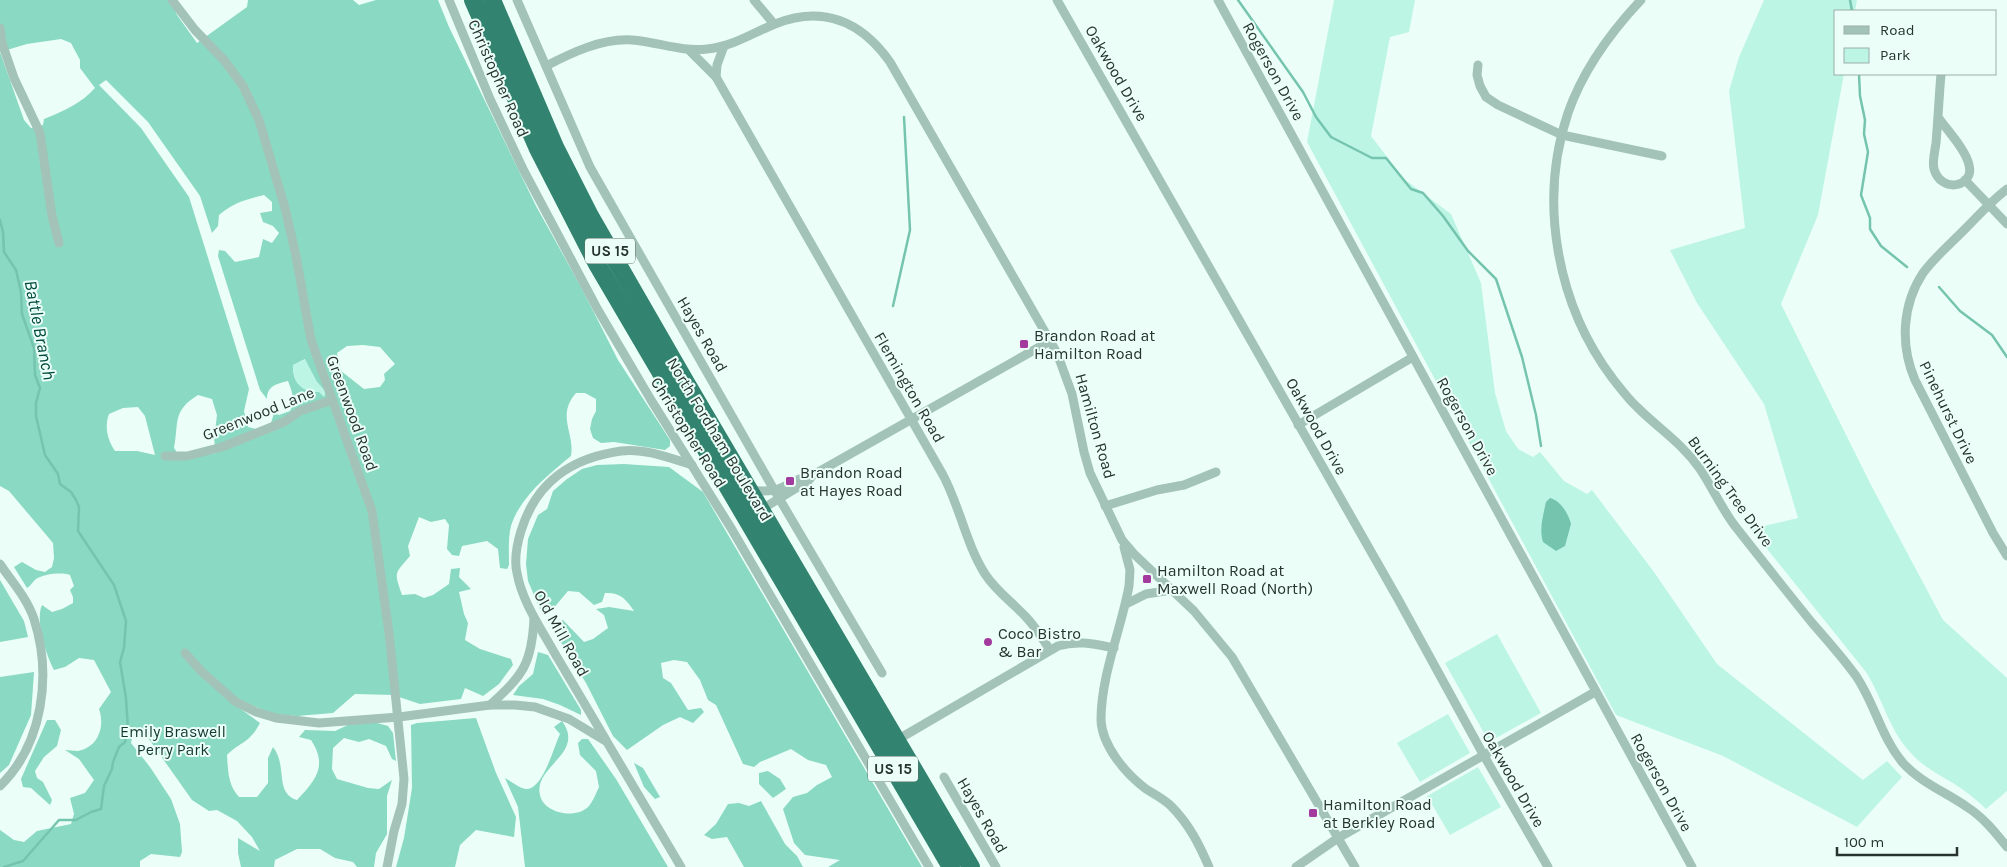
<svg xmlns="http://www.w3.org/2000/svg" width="2007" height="867" font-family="Karla,sans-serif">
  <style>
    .green { fill: #bdf5e4 }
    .forest { fill: #8ad9c2; fill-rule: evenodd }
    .water { fill: #75c4ae }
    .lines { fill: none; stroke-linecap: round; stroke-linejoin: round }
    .stream { stroke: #75c4ae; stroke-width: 2.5 }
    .street { stroke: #a3c3b9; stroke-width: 9 }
    .highway { stroke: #32836f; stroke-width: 18 }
    .poi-dot { fill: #a33b9f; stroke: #ebfff8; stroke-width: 2 }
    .labels { text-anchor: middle; stroke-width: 4; stroke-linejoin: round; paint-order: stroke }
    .shield { fill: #ebfff8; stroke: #61706b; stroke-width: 1 }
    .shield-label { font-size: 15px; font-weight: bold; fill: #26332f }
    .street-label { font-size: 16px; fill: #26332f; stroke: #ebfff8 }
    .poi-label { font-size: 16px; fill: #26332f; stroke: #ebfff8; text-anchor: start }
    .park-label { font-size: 16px; fill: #153a31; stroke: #ebfff8 }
    .water-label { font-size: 18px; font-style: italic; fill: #024a3c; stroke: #ebfff8 }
  </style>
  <rect width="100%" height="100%" fill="#ebfff8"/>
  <g class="green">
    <polygon points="1334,0 1415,0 1409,32 1390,37 1371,136 1404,179 1451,214 1481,283 1495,393 1506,431 1518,449 1533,457 1540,452 1564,481 1587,494 1592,490 1654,572 1717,664 1863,780 1887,761 1902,777 1857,827 1723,756 1616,715 1307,142"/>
    <path d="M 1764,0 L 1857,0 L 1855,11 L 1836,11 L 1836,74 L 1844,74 L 1818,215 L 1781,304 L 1871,485 L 1943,620 L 2007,678 L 2007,791 L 1986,809 C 1980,803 1973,797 1966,792 C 1948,778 1925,770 1910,752 C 1889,730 1882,697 1866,672 L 1751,529 L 1798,518 L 1764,404 L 1697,303 L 1670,250 L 1745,228 L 1729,91 L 1739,57 Z"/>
    <path d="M 306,359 L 317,382 L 326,392 L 324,397 L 300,388 C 295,380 293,374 293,365 Z"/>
    <polygon points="1497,634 1541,713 1489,742 1445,663"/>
    <polygon points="1448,714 1470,753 1420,782 1397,743"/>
    <polygon points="1478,767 1501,807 1450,835 1427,796"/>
  </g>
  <g class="forest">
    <path d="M 0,0 L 171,0 L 177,15 L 197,43 L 247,7 L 248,0 L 353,0 L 359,5 L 376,0 L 438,0 L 449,27 L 536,206 L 581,287 L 618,360 L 670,440 L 670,446 L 665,450 L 614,442 L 601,443 L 593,438 L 590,429 L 592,419 L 596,411 L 596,399 L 585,393 L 576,393 C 556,416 575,433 571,456 C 548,475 520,497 511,526 C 508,538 509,553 509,565 L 507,569 L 500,568 L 498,549 L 487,541 L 462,546 L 459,556 L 452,555 L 447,549 L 449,525 L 445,519 L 431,522 L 419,517 L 408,546 L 410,556 C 394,575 394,571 402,595 L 415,594 L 424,598 L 433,595 L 449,584 L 451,569 L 460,568 L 459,577 L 471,589 L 459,592 L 464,614 L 468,623 L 465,640 L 480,649 L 511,659 L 513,665 L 499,684 L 483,696 L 465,688 L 461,699 L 420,704 L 393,695 L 355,694 L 333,713 L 297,716 L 273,714 L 246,703 L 238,707 L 260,723 C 249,744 241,741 227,755 C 228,771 228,785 239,797 L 257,797 L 268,783 L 268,758 L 273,747 C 288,766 274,793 297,800 C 316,780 328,766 311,740 L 299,737 L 305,730 L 335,731 L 348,725 L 374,722 L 388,726 L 393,733 L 396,761 L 392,759 L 386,746 L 369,739 L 359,742 L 344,738 L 333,748 L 332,769 L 337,779 L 368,788 L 379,789 L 392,780 L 387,796 L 387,834 L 376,853 L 374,867 L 357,867 L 353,862 L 335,858 L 320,849 L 297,849 L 275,860 L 274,867 L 241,867 L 238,853 L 238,838 L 260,851 L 252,837 L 237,821 L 217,810 L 209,811 L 192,800 L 144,732 L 134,728 L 131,743 L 150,767 L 171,799 L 180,824 L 182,852 L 180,857 L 151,854 L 140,861 L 140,867 L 0,867 L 0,830 L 14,840 L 24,842 L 37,831 L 71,824 L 74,814 L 70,798 L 85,793 L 94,780 L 79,759 L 65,750 C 69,750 74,751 78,751 C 99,747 105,726 99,709 L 111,692 L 94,660 L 79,658 L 65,667 L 54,670 C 46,655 35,620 42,605 L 52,612 L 62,609 L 73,603 L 73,597 L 70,590 L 74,586 L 70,575 C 61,572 44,574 36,579 C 33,581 31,586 27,588 L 14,567 L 22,562 L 36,570 L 45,572 L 52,567 L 54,558 L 53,543 L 9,491 L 0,486 ZM 61,39 L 71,43 L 80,60 L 80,68 L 95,88 C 82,103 62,112 44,119 L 43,125 L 31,128 L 24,120 L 0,52 L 27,44 ZM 106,80 L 148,122 L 200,196 L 212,233 L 218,226 L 219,215 C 233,203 246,199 264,195 L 272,202 L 272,211 L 260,213 L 263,222 L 273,226 L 279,233 L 272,243 L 263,239 L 259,257 L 235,262 L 225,251 L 219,250 L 218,256 L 260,390 L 267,399 C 267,386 276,384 288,381 C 292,392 296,400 290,411 L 279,415 L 274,413 L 271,423 L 256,429 L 248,427 L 244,411 L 249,389 L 189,197 L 141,128 L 99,85 ZM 363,345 L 380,347 L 395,364 L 384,374 L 385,380 L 380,387 L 364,389 L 341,371 L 337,353 L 347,346 ZM 305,359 L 317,382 L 326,392 L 324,397 L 319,392 C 302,393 292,382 293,365 ZM 198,395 L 212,399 L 217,415 L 214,439 L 216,453 L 182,460 L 174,448 C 179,422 172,411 198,395 ZM 138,407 L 145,416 L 155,455 L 137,451 L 115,451 C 108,441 104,427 109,414 L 123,408 Z"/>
    <path d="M 624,464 L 669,467 L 703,492 L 922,867 L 828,867 L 840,860 L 805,855 L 794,843 L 783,809 L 793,797 L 807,793 L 817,785 L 832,777 L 826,765 L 808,760 L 791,749 L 760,762 L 754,767 L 743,764 L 716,705 L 708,700 L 700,680 L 687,662 L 674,660 L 661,663 L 663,678 L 671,683 L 688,710 L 701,708 L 704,712 L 693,723 L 680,717 L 663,725 L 627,750 L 613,736 L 586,683 L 551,626 L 563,620 L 584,642 L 593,639 L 608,628 L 604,615 L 596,609 L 609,607 L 634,611 C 626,599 620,592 605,593 L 602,602 L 594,605 L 579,592 L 568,591 L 552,610 L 546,612 L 540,609 L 528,581 L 526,564 L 528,539 L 538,515 L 547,509 L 553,491 L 567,479 L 582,469 L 597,465 Z"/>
    <polygon points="0,580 24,621 28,637 0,642"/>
    <polygon points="538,652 548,655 581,710 581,715 560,705 543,699 513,695 519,686 533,674"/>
    <polygon points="34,672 31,715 9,765 0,773 0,677"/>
    <polygon points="476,718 496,773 516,817 514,837 476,830 460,845 455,867 396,867 404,838 412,788 411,725 417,723"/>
    <polygon points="47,720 55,720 61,730 57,746 44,757 35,771 37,778 43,782 52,800 50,805 31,788 23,787 21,779"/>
    <path d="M 562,721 C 586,754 533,766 540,795 C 544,814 576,819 588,807 C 593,802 596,793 599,787 L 596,771 L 580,755 L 578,743 L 582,739 L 588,739 L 616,779 L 668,867 L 525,867 L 518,807 L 505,778 C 512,782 519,788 526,789 C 543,790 554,746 560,734 L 554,727 Z"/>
    <polygon points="634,763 643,768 660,797 655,799 644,787"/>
    <polygon points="768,771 780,779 786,789 773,798 759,784 759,773"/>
    <polygon points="761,801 785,844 797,856 803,867 744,867 727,837 712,839 704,835 716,824 728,804 739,803 749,806"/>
  </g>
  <path class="water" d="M 1550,498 C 1561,501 1568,513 1571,524 L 1565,546 L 1556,551 L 1543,542 C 1539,529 1543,516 1546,502 Z"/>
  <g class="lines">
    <g class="stream">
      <polyline points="1238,0 1303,92 1316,117 1331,137 1372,158 1386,158 1411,189 1423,193 1443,216 1468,251 1496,279 1522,357 1536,415 1541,446"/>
      <polyline points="1850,0 1852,11"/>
      <polyline points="1859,74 1860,96 1865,120 1864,134 1868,152 1861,195 1870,218 1870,229 1881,246 1907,267"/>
      <polyline points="0,220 3,232 4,252 16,270 21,292 22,314 34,348 35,375 40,388 36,403 36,416 45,455 58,474 60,484 71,492 76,500 79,507 78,531 114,585 126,621 124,648 120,662 126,698 128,730 125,742 119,747 113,762 112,769 104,786 101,809 91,812 76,820 59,820 23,861 4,867"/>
      <polyline points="1939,287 1960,311 1992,335 2007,357"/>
      <polyline points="893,306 910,230 904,117"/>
    </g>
    <g class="street">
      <polyline points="172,0 195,30 224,60 243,86 259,120 285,208 296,256 311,340 372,511 389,633 404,779 402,804 394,831 387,867"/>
      <polyline points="449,0 490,99 523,169 598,310 651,400 731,528 929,867"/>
      <polyline points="517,0 590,167 773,488 882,673"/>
      <polyline points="754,0 774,24"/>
      <polyline points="1057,0 1398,599 1483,754 1548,867"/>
      <polyline points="1218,0 1692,867"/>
      <path d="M 1641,0 C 1610,33 1583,70 1568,113 C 1538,202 1557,305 1613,379 C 1621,389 1628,399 1637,407 C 1659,429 1682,443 1700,469 C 1712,487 1722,509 1735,526 C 1761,559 1787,592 1813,624 C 1828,641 1843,658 1856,676 C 1875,704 1881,737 1903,763 C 1921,783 1946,792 1967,807 C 1983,817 1995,832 2007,847"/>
      <polyline points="0,28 2,43 14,78 40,133 52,216 59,243"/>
      <path d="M 690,51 L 716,77 L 943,475 C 960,507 966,544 985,574 C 996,591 1012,602 1025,616 C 1035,626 1042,638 1050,650"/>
      <polyline points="1478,65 1477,75 1480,86 1486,97 1498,105 1562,135 1662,156"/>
      <path d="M 546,66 C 571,53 602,38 632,40 C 658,42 681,52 707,49 C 732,47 752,33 775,24 C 823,5 861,21 890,62 L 1057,353 L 1072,394 L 1084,452 L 1090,473 L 1122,540 L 1134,554 L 1194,611 L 1232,657 L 1355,867"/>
      <polyline points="716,77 717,65 724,46"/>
      <path d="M 1938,117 C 1947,130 1966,150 1969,165 C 1975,187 1941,194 1934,169 C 1932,161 1935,151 1936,143 C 1938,120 1939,97 1941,74"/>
      <polyline points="1965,180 2007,224"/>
      <path d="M 2007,189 C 1991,201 1977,217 1963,231 C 1949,245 1934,258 1923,273 C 1902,305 1900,345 1915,380 L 1993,533 L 2007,556"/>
      <polyline points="1298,425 1413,357"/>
      <polyline points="165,456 187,456 222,447 284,422 300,411 332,400"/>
      <path d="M 750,490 C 785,495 784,481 813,475 L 1050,341"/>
      <polyline points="1105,506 1157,490 1184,485 1216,472"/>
      <polyline points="762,509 808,481 813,475"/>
      <path d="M 1124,547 L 1130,570 L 1129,586 C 1121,630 1101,675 1101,720 C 1102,746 1126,774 1146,789 C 1154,794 1164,799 1171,806 C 1189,824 1199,844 1209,867"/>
      <path d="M 0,564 C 12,582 27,598 34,619 C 52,675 43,744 0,786"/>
      <polyline points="1126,604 1146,594 1172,590"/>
      <polyline points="185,653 201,671 236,702 256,712 276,718 319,723 399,717 490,705 515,705 535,707 569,719 607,742 681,867"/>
      <path d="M 490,705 C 523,675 532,664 534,618"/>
      <path d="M 606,740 C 589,711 571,681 554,652 C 540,627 522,601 517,573 C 514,560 517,544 521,531 C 536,482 571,458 621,451 C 644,448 670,458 692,465"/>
      <path d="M 897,740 L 1058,646 C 1078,640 1094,644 1114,648"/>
      <polyline points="944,777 996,867"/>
      <polyline points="1296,867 1338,838 1595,692"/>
    </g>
    <g class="highway">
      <polyline points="473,0 538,149 597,264 951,867"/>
      <polyline points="492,0 555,147 590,216 685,381 971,867"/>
    </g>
  </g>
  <g class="poi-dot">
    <rect x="1019" y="339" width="10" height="10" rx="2.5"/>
    <rect x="785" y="476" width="10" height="10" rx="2.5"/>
    <rect x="1142" y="574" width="10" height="10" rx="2.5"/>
    <circle cx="988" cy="642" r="5"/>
    <rect x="1308" y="808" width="10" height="10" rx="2.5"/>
  </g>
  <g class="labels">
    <g class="shield">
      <rect x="585" y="238.5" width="50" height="25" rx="4"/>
      <rect x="868" y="756.5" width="50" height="25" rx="4"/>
    </g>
    <g class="shield-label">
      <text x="610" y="256">US 15</text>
      <text x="893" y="774">US 15</text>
    </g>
    <g class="street-label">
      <text transform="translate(1274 71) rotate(61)" y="6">Rogerson Drive</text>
      <text transform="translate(1117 73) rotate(60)" y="6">Oakwood Drive</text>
      <text transform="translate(499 78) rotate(66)" y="6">Christopher Road</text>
      <text transform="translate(703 334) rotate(60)" y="6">Hayes Road</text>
      <text transform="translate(910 387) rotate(60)" y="6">Flemington Road</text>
      <text transform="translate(1949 412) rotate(64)" y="6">Pinehurst Drive</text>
      <text transform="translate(258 413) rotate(-22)" y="6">Greenwood Lane</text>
      <text transform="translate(353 413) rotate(70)" y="6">Greenwood Road</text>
      <text transform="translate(1096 426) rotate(74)" y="6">Hamilton Road</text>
      <text transform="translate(1317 426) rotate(61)" y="6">Oakwood Drive</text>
      <text transform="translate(1468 426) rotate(61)" y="6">Rogerson Drive</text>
      <text transform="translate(689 432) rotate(58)" y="6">Christopher Road</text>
      <text transform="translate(720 439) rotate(59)" y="6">North Fordham Boulevard</text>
      <text transform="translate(1731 491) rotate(54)" y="6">Burning Tree Drive</text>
      <text transform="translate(562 633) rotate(61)" y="6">Old Mill Road</text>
      <text transform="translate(1514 779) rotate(60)" y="6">Oakwood Drive</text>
      <text transform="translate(1662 782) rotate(61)" y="6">Rogerson Drive</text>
      <text transform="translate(983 815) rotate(60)" y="6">Hayes Road</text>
    </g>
    <g class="poi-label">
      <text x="1034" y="341">Brandon Road at<tspan x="1034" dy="18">Hamilton Road</tspan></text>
      <text x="800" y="478">Brandon Road<tspan x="800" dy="18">at Hayes Road</tspan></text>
      <text x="1157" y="576">Hamilton Road at<tspan x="1157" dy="18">Maxwell Road (North)</tspan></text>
      <text x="998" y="639">Coco Bistro<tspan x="998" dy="18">&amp; Bar</tspan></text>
      <text x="1323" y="810">Hamilton Road<tspan x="1323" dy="18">at Berkley Road</tspan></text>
    </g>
    <g class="park-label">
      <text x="173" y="737">Emily Braswell<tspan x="173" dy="18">Perry Park</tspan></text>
    </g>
    <g class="water-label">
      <text transform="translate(40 330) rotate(79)" y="6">Battle Branch</text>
    </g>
  </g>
  <rect x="1834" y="10" width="162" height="65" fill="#ebfff8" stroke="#9cada8"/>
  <rect x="1844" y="26" width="25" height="8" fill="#a3c3b9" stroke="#9cada8"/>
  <text x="1880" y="35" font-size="15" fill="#26332f">Road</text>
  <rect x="1844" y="48" width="25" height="15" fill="#bdf5e4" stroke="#9cada8"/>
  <text x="1880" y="60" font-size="15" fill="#26332f">Park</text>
  <path d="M1837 847v8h120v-8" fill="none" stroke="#26332f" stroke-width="2.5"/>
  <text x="1844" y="847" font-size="15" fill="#26332f" stroke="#ebfff8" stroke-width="4" paint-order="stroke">100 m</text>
</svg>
